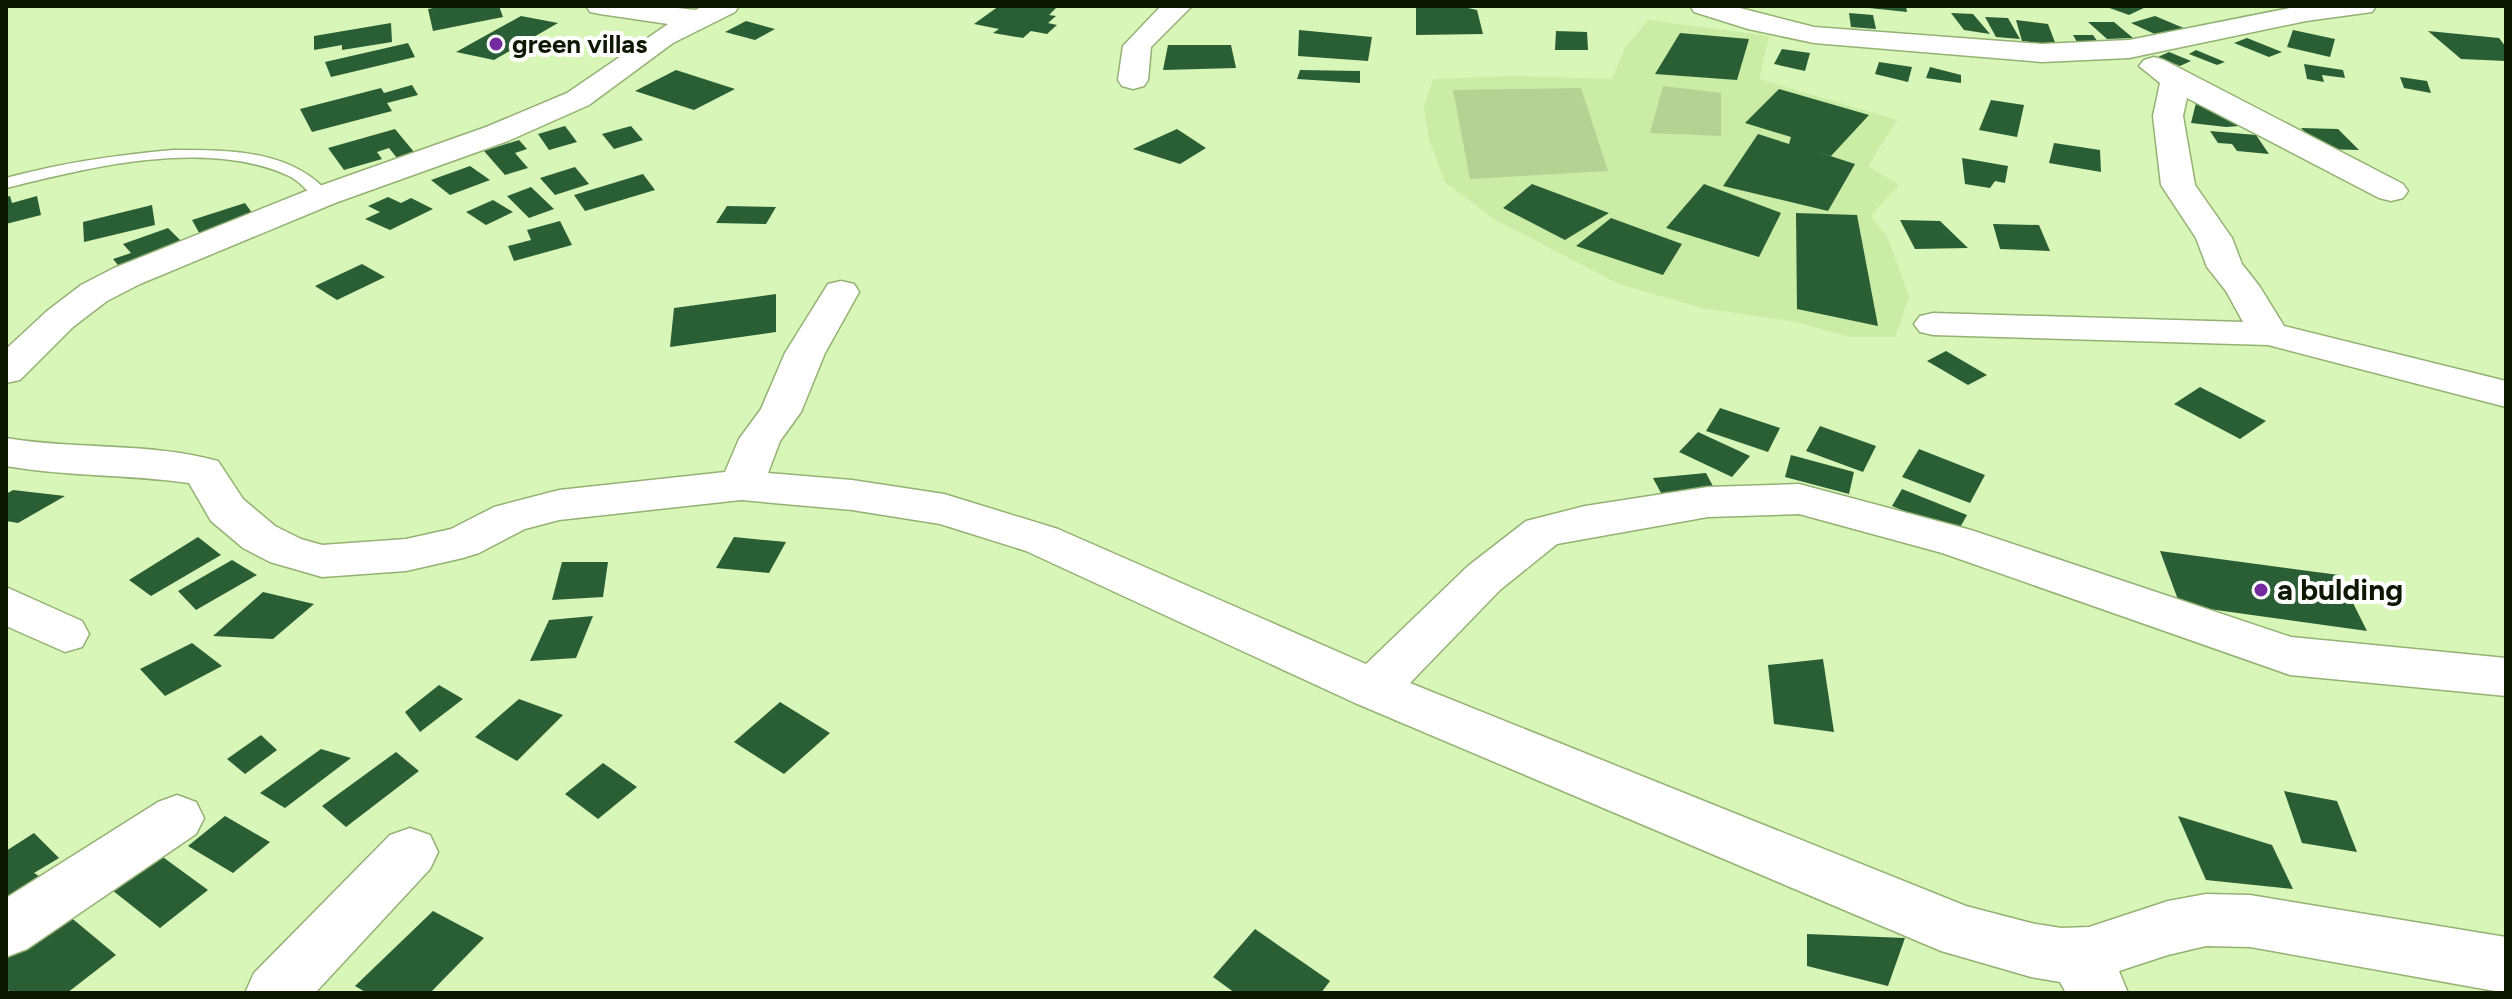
<svg xmlns="http://www.w3.org/2000/svg" width="2512" height="999" font-family="Figtree,sans-serif">
  <style>
    .built { fill: #caeca5 }
    .green { fill: #b4d293 }
    .building { fill: #2a5f36 }
    .lines { fill: none; stroke-linecap: round; stroke-linejoin: round }
    .service-casing { stroke: #94b174; stroke-width: 3 }
    .minor-casing { stroke: #94b174; stroke-width: 3 }
    .service { fill: #fff; fill-rule: evenodd }
    .minor { fill: #fff; fill-rule: evenodd }
    .poi-dot { fill: #732c9f; stroke: #fff; stroke-width: 3 }
    .labels { text-anchor: middle; stroke-width: 8; stroke-linejoin: round; paint-order: stroke }
    .far-poi-label { font-size: 26px; font-weight: bold; fill: #0d1702; stroke: #fff; text-anchor: start }
    .poi-label { font-size: 30px; font-weight: bold; fill: #0d1702; stroke: #fff; text-anchor: start }
  </style>
  <rect width="100%" height="100%" fill="#d8f6b7"/>
  <polygon class="built" points="1648,20 1769,36 1759,79 1897,120 1868,166 1899,185 1870,216 1887,236 1909,297 1895,337 1850,337 1796,322 1702,308 1619,284 1494,219 1445,182 1429,139 1424,107 1433,79 1513,76 1612,79 1625,48"/>
  <g class="green">
    <polygon points="1663,86 1721,93 1721,136 1650,133"/>
    <polygon points="1581,88 1608,171 1470,179 1453,90"/>
  </g>
  <g class="building">
    <polygon points="443,6 499,6 503,17 433,31 428,9"/>
    <polygon points="999,6 1056,8 1049,15 1056,16 1048,23 1057,25 1047,34 1031,31 1023,38 993,33 999,29 974,24"/>
    <polygon points="1430,6 1459,6 1477,10 1483,34 1416,35 1416,8"/>
    <polygon points="1869,6 1906,6 1907,12 1869,8"/>
    <polygon points="2104,6 2148,6 2129,15"/>
    <polygon points="1849,13 1873,15 1876,29 1851,27"/>
    <polygon points="1951,13 1973,14 1990,34 1964,30"/>
    <polygon points="521,16 558,23 494,60 456,52"/>
    <polygon points="2155,16 2186,29 2161,37 2131,23"/>
    <polygon points="1985,17 2008,18 2020,39 1996,37"/>
    <polygon points="2016,20 2048,24 2056,45 2022,41"/>
    <polygon points="746,21 775,29 755,40 725,32"/>
    <polygon points="2088,22 2114,22 2133,38 2107,39"/>
    <polygon points="391,23 392,42 342,50 342,45 314,50 314,36"/>
    <polygon points="1299,30 1372,37 1368,61 1298,56"/>
    <polygon points="2293,30 2335,39 2330,57 2287,47"/>
    <polygon points="1556,31 1587,32 1588,50 1555,50"/>
    <polygon points="2428,31 2499,38 2506,47 2506,61 2461,59"/>
    <polygon points="1680,33 1749,39 1737,80 1655,74"/>
    <polygon points="2073,35 2093,35 2102,48 2081,49"/>
    <polygon points="2247,38 2282,52 2269,57 2234,43"/>
    <polygon points="408,43 415,57 331,77 325,62"/>
    <polygon points="1168,45 1231,45 1236,68 1163,70"/>
    <polygon points="1782,49 1810,53 1805,71 1774,64"/>
    <polygon points="2196,50 2225,62 2217,65 2189,54"/>
    <polygon points="2169,52 2191,61 2180,66 2158,57"/>
    <polygon points="1879,62 1912,67 1908,82 1875,74"/>
    <polygon points="2304,64 2343,70 2345,78 2322,75 2324,82 2307,79"/>
    <polygon points="1930,67 1961,75 1961,83 1926,78"/>
    <polygon points="676,70 735,89 694,110 635,91"/>
    <polygon points="1300,70 1360,71 1360,83 1297,79"/>
    <polygon points="2400,77 2427,81 2431,93 2404,88"/>
    <polygon points="412,85 418,95 387,103 392,111 312,132 300,109 381,88 384,93"/>
    <polygon points="1779,89 1869,115 1831,156 1815,151 1855,164 1828,211 1723,186 1758,134 1789,144 1791,137 1745,123"/>
    <polygon points="2197,99 2253,125 2226,127 2191,123"/>
    <polygon points="1991,100 2024,105 2017,137 1979,130"/>
    <polygon points="565,126 577,142 549,150 538,134"/>
    <polygon points="631,126 643,140 614,149 602,134"/>
    <polygon points="2301,128 2338,129 2359,150 2321,149"/>
    <polygon points="395,129 414,152 397,158 389,148 377,152 382,159 344,170 328,148"/>
    <polygon points="1177,129 1206,148 1180,164 1133,149"/>
    <polygon points="2210,131 2256,135 2269,154 2237,151 2232,144 2218,143"/>
    <polygon points="519,140 527,149 515,153 528,168 505,175 484,151"/>
    <polygon points="2054,143 2100,150 2101,172 2049,163"/>
    <polygon points="1962,158 2008,166 2005,183 1995,181 1990,188 1965,184"/>
    <polygon points="470,166 490,180 450,195 431,180"/>
    <polygon points="575,167 589,184 555,195 540,178"/>
    <polygon points="643,174 655,190 585,211 574,195"/>
    <polygon points="1532,184 1609,213 1565,240 1503,208"/>
    <polygon points="1704,184 1781,213 1759,257 1666,228"/>
    <polygon points="531,187 554,209 529,218 507,196"/>
    <polygon points="10,196 12,203 37,196 41,215 6,224 6,197"/>
    <polygon points="388,197 401,203 411,198 433,209 390,230 365,219 380,212 368,206"/>
    <polygon points="493,200 513,212 486,225 466,212"/>
    <polygon points="245,203 257,220 202,238 192,220"/>
    <polygon points="152,205 155,225 84,242 83,222"/>
    <polygon points="727,206 776,207 766,224 716,223"/>
    <polygon points="1796,213 1857,215 1878,326 1797,309"/>
    <polygon points="1611,218 1682,244 1663,275 1576,246"/>
    <polygon points="1900,220 1940,221 1968,248 1915,249"/>
    <polygon points="560,221 572,245 514,261 508,246 531,240 527,230"/>
    <polygon points="1993,224 2039,225 2050,251 2000,249"/>
    <polygon points="168,228 186,246 122,270 113,259 131,253 123,244"/>
    <polygon points="362,264 385,277 337,300 315,286"/>
    <polygon points="776,294 776,332 670,347 674,308"/>
    <polygon points="1946,351 1987,375 1968,385 1927,361"/>
    <polygon points="2200,387 2266,421 2240,439 2174,404"/>
    <polygon points="1720,408 1780,428 1768,452 1706,431"/>
    <polygon points="1820,426 1876,446 1863,472 1806,451"/>
    <polygon points="1698,432 1750,456 1732,477 1679,452"/>
    <polygon points="1919,449 1985,475 1970,503 1902,477"/>
    <polygon points="1791,455 1854,472 1849,494 1785,477"/>
    <polygon points="1706,473 1715,490 1662,495 1653,478"/>
    <polygon points="1902,489 1967,515 1957,533 1892,506"/>
    <polygon points="13,490 65,496 18,523 6,521 6,494"/>
    <polygon points="198,537 221,555 151,596 129,580"/>
    <polygon points="734,537 786,542 769,573 716,568"/>
    <polygon points="2160,551 2339,575 2367,631 2180,605"/>
    <polygon points="232,560 257,575 196,610 178,591"/>
    <polygon points="562,562 608,562 603,597 552,600"/>
    <polygon points="263,592 314,604 273,639 213,636"/>
    <polygon points="593,616 576,658 530,661 549,620"/>
    <polygon points="192,643 222,666 165,696 140,669"/>
    <polygon points="1823,659 1834,732 1774,724 1768,665"/>
    <polygon points="439,685 463,699 420,732 405,712"/>
    <polygon points="519,699 563,715 517,761 475,737"/>
    <polygon points="780,702 830,733 784,774 734,742"/>
    <polygon points="261,735 277,750 245,774 227,759"/>
    <polygon points="321,749 351,758 285,808 260,793"/>
    <polygon points="396,752 419,771 346,827 322,806"/>
    <polygon points="603,763 637,787 598,819 565,794"/>
    <polygon points="2284,791 2337,801 2357,852 2302,843"/>
    <polygon points="225,816 270,842 233,873 188,846"/>
    <polygon points="2178,816 2272,845 2293,889 2206,880"/>
    <polygon points="34,833 59,858 34,873 54,885 6,909 6,851"/>
    <polygon points="160,855 208,890 160,928 112,890"/>
    <polygon points="62,910 116,955 67,993 11,993 6,988 6,951"/>
    <polygon points="433,911 484,938 430,993 367,993 355,986"/>
    <polygon points="1255,929 1330,981 1321,993 1235,993 1213,977"/>
    <polygon points="1807,934 1905,938 1888,986 1807,966"/>
  </g>
  <g class="lines">
    <g class="service-casing">
      <path id="service" d="M 173,150 C 228,150 293,149 331,196 L 329,200 L 317,200 C 308,192 300,181 289,176 C 207,138 90,167 6,188 L 6,178 C 61,163 116,155 173,150 Z"/>
    </g>
    <g class="minor-casing">
      <g id="minor">
        <polygon points="586,6 661,6 695,10 704,6 739,6 735,12 673,43 589,105 508,141 335,203 140,284 107,301 73,327 20,380 6,383 6,349 47,311 81,285 114,268 311,189 486,127 567,93 668,24 600,14 590,12"/>
        <polygon points="1161,6 1192,6 1151,47 1148,80 1144,86 1133,89 1122,86 1118,80 1123,46"/>
        <polygon points="1690,6 1732,6 1814,27 2042,44 2129,40 2300,6 2376,6 2372,12 2306,21 2129,58 2042,62 1814,43 1748,29 1694,12"/>
        <polygon points="2154,57 2164,60 2403,184 2408,191 2403,198 2391,201 2379,198 2187,98 2183,116 2195,185 2232,238 2242,264 2260,287 2284,326 2506,381 2506,407 2268,345 1933,335 1920,332 1914,324 1920,316 1933,313 2243,322 2226,291 2207,267 2196,238 2161,185 2153,116 2160,83 2139,66 2144,60"/>
        <path d="M 841,281 L 854,284 L 859,292 L 825,353 L 801,412 L 780,441 L 768,473 L 852,480 L 944,494 L 1058,529 L 1366,664 L 1468,566 L 1526,521 L 1585,506 L 1708,487 L 1799,484 L 1971,530 L 2291,637 L 2506,658 L 2506,696 L 2290,675 L 1942,553 L 1799,514 L 1708,517 L 1557,544 L 1500,590 L 1410,683 L 1966,906 L 2031,923 L 2061,928 L 2089,927 L 2168,901 L 2206,894 L 2250,895 L 2506,937 L 2506,993 L 2250,947 L 2206,946 L 2168,955 L 2119,971 L 2128,993 L 2066,993 L 2060,982 L 2031,977 L 1941,951 L 1355,703 L 1026,551 L 940,524 L 852,510 L 741,500 L 559,520 L 525,529 L 479,553 L 463,558 L 406,571 L 322,577 L 270,562 L 243,548 L 211,521 L 189,483 C 128,474 67,477 6,466 L 6,438 C 76,450 149,442 218,461 L 243,499 L 275,526 L 301,539 L 322,545 L 406,539 L 451,529 L 494,507 L 559,490 L 725,472 L 739,439 L 761,409 L 785,353 L 823,292 L 828,284 Z"/>
        <polygon points="6,587 82,621 89,634 82,647 65,652 6,626"/>
        <polygon points="177,795 196,802 204,818 196,834 27,949 6,957 6,898 158,802"/>
        <polygon points="410,828 430,835 438,852 430,869 315,993 245,993 254,973 390,835"/>
      </g>
    </g>
    <use href="#service" class="service"/>
    <use href="#minor" class="minor"/>
  </g>
  <g class="poi-dot">
    <circle cx="496" cy="44" r="8"/>
    <circle cx="2261" cy="590" r="8"/>
  </g>
  <g class="labels">
    <g class="far-poi-label">
      <text x="512" y="53">green villas</text>
    </g>
    <g class="poi-label">
      <text x="2277" y="600">a bulding</text>
    </g>
  </g>
  <rect width="2512" height="999" fill="none" stroke="#0d1702" stroke-width="16"/>
</svg>
